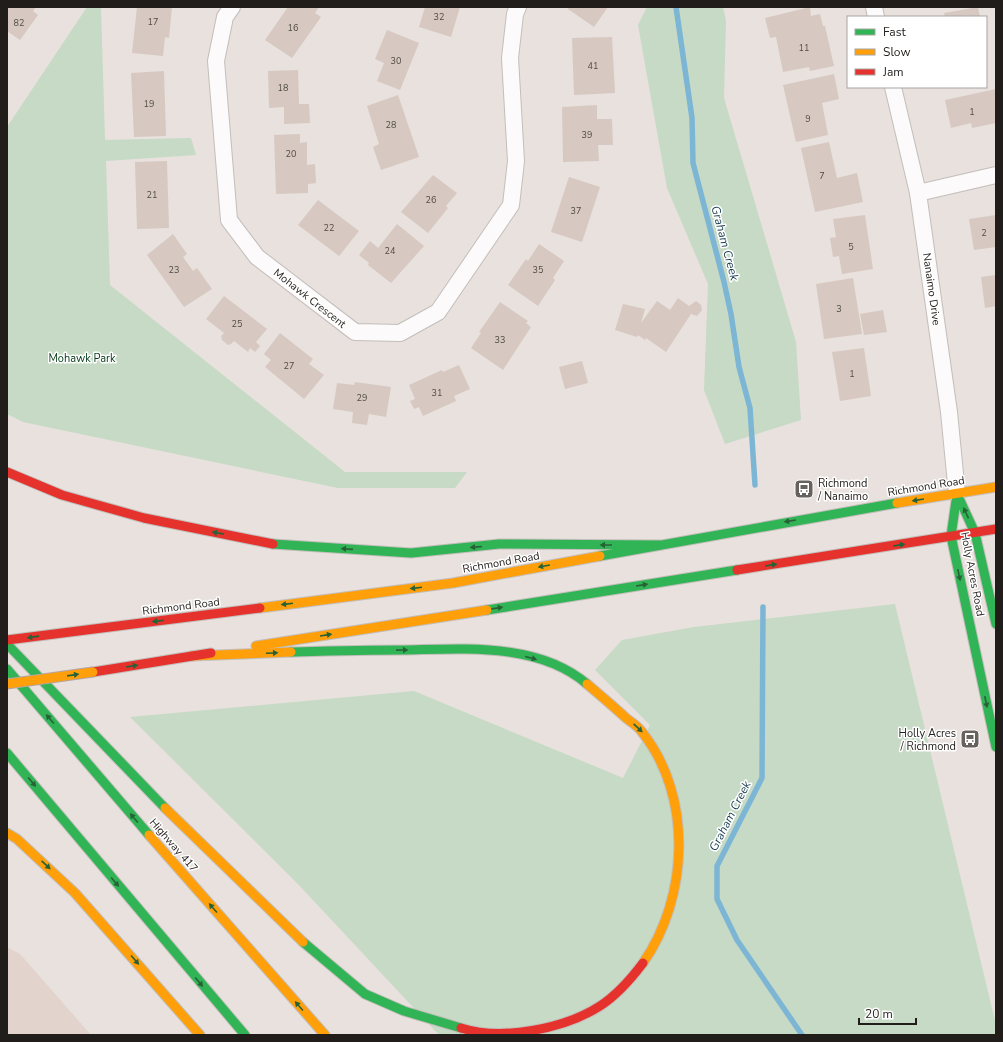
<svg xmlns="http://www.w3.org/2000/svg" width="1003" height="1042" font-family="'Nunito Sans',sans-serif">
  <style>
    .built { fill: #e2d4cd }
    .green { fill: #c6dac5 }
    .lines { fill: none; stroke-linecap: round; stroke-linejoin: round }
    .stream { stroke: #7db6d5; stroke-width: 5.5 }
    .building { fill: #d7c9c1 }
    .street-casing { stroke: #c3bebb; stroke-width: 18 }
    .fast-casing { stroke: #c3bebb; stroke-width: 11 }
    .slow-casing { stroke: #c3bebb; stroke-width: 11 }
    .jam-casing { stroke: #c3bebb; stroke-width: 11 }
    .street { stroke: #fcfafa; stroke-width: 16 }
    .fast { stroke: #30b455; stroke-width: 9 }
    .slow { stroke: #ff9f0a; stroke-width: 9 }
    .jam { stroke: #e5322d; stroke-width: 9 }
    .slow-bridge-casing { stroke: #b5a3a0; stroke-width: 11; stroke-linecap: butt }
    .slow-bridge { stroke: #ff9f0a; stroke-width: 9 }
    .oneway { fill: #286135 }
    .labels { text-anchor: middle; stroke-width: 3; stroke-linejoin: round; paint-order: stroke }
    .number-label { font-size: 9px; fill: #504a46 }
    .street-label { font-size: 11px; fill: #211d1a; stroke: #fff }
    .park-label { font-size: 11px; fill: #013815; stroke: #fff }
    .poi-label { font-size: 11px; fill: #211d1a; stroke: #fff; text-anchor: start }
    .water-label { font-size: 12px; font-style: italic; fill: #1a3f53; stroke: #fff }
  </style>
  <rect width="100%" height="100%" fill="#e8e1dd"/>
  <polygon class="built" points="7,947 20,954 91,1035 7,1035"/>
  <g class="green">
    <polygon points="87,7 101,7 105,140 191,138 196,155 106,161 110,285 345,472 467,472 455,488 338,488 23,422 7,414 7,127"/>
    <polygon points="647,7 723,7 726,21 724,98 796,342 801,420 725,444 704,390 708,284 667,188 638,25"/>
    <polygon points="895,604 996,1025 996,1035 439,1035 297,883 130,717 414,691 623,778 650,725 595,670 622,640 694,627"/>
  </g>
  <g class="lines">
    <g class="stream">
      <polyline points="676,7 692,118 693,163 724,282 731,314 739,367 750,408 755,485"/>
      <polyline points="763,607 762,778 717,866 717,899 737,940 802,1035"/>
    </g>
  </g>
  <g class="building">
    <polygon points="7,7 36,7 33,11 38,15 20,40 7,31"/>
    <polygon points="137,7 172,7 169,38 165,37 163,56 132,53"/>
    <polygon points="288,7 319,7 315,13 321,17 292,58 265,40"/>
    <polygon points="425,7 460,7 451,37 419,27"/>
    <polygon points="569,7 608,7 594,27 568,9"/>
    <polygon points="810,7 811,16 820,14 823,26 825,26 834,66 810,71 809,67 783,72 776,37 770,38 765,18"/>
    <polygon points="978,7 980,17 945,17 944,13"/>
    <polygon points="387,30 419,43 400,90 377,81 384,63 375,59"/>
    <polygon points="612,37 615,93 574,95 572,38"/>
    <polygon points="298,70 299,104 309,104 310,123 284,124 284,107 269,108 268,71"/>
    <polygon points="164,71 166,136 134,137 131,73"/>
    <polygon points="834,74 839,99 822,103 828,135 796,142 783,85"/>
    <polygon points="996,89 996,123 972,128 971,123 951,128 945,100"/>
    <polygon points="398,95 419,157 381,170 373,147 379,144 367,106"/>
    <polygon points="597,105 597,119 612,119 613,145 598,145 599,161 563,162 562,107"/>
    <polygon points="300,134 300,143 307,142 307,165 315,164 316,183 308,184 308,193 276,194 274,135"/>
    <polygon points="829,142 837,178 857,173 863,202 815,212 801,148"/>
    <polygon points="167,161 169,228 137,229 135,162"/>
    <polygon points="433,175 457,193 446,206 448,208 428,233 401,212"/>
    <polygon points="569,177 600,187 582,242 551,232"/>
    <polygon points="318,200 359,231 339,256 298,225"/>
    <polygon points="865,215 873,269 842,274 839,256 833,257 830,238 836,237 833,219"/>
    <polygon points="996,215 996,247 974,250 969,219"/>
    <polygon points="397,224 424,246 391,283 368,265 369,263 359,255 370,241 378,248"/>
    <polygon points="173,234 187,254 183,257 193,271 197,268 212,289 184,307 147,255"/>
    <polygon points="539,244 564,261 553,278 555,280 538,306 508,285 526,259 528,261"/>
    <polygon points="996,275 996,306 985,308 981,277"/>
    <polygon points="853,278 862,334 824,339 816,284"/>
    <polygon points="224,296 267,329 256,342 260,346 255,352 250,348 248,352 234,341 231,344 228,345 222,340 221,336 224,333 206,319"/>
    <polygon points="678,298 689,306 696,301 701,305 702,310 697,316 691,314 666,352 646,338 645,340 638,335 637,337 615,330 623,304 645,309 641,323 657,301 670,310"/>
    <polygon points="500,302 528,321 526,323 531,327 503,370 471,348 481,333 479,332"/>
    <polygon points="883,310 887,332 864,335 860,314"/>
    <polygon points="280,333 313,359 309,364 324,375 304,399 265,367 271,360 264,354"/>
    <polygon points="864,348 871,396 840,401 832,352"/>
    <polygon points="582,361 588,383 565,389 559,367"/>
    <polygon points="459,365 470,389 454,396 456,401 423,416 419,407 414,409 410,401 415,399 409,385 442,370 443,372"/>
    <polygon points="355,382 391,387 386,417 369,414 367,425 352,423 353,412 333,409 337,383 354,385"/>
  </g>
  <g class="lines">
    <g class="street-casing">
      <g id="street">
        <polyline points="232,7 225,17 216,61 229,220 257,257 355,332 400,333 438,312 511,205 516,161 510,58 515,14 518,7"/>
        <polyline points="874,7 876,17"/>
        <polyline points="893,87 918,193 949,412 957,494"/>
        <polyline points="918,193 996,175"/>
      </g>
    </g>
    <g class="fast-casing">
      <g id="fast">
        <polyline points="957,494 951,536 996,747"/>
        <polyline points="957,494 975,533 996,624"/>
        <polyline points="273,544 411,553 499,544 659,545"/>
        <polyline points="600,556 897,503"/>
        <polyline points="487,610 737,570"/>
        <polyline points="7,644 165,808"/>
        <path d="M 291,652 C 329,651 366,650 403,650 C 463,649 538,642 587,684"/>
        <polyline points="7,669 149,835"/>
        <polyline points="7,753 245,1035"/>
        <polyline points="303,942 365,994 404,1011 461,1028"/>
      </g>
    </g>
    <g class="slow-casing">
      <g id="slow">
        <polyline points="897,503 996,487"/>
        <polyline points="260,608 453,583 600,556"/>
        <polyline points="256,646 487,610"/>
        <polyline points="191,656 291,652"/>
        <path d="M 587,684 C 600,695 613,706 626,718 C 631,722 638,726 642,732 C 693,796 689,897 643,963"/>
        <polyline points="165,808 303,942"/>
        <polyline points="7,833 17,839 75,893 200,1035"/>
        <polyline points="149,835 325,1035"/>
      </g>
    </g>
    <g class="jam-casing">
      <g id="jam">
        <polyline points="7,472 62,495 144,518 273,544"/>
        <polyline points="737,570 996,529"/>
        <polyline points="7,640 260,608"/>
        <polyline points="93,672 211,653"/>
        <path d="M 461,1028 C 502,1041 564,1029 600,1006 C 617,995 631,979 643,963"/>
      </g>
    </g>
    <use href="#street" class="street"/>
    <use href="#fast" class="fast"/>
    <use href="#slow" class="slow"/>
    <use href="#jam" class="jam"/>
    <g class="slow-bridge-casing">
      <polyline id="slow-bridge" points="7,684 93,672"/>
    </g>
    <use href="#slow-bridge" class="slow-bridge"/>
  </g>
  <defs><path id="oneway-solid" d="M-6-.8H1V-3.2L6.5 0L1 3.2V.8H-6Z"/></defs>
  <g class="oneway">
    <use href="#oneway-solid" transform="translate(918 500) rotate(171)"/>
    <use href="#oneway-solid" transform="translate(966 513) rotate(-115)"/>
    <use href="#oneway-solid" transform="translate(790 521) rotate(171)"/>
    <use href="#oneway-solid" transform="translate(218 533) rotate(-169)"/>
    <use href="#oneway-solid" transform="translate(606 545) rotate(-180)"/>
    <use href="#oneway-solid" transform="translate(899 545) rotate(-9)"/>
    <use href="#oneway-solid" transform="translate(476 547) rotate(175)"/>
    <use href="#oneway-solid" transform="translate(347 549) rotate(-176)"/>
    <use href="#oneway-solid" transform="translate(771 565) rotate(-9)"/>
    <use href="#oneway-solid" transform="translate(544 566) rotate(170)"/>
    <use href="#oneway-solid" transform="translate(959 575) rotate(78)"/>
    <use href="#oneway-solid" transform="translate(642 585) rotate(-9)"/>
    <use href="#oneway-solid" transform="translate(416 588) rotate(173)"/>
    <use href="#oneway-solid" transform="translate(287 604) rotate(173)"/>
    <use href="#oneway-solid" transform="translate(497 608) rotate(-9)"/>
    <use href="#oneway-solid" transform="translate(158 621) rotate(173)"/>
    <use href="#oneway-solid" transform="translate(326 635) rotate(-9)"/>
    <use href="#oneway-solid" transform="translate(33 637) rotate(172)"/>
    <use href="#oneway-solid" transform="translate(402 650) rotate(-1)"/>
    <use href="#oneway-solid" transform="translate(272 653) rotate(-2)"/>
    <use href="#oneway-solid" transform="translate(531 658) rotate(15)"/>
    <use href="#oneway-solid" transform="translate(132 666) rotate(-9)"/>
    <use href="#oneway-solid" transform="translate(73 675) rotate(-8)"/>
    <use href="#oneway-solid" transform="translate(986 702) rotate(78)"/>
    <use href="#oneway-solid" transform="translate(50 719) rotate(-130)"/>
    <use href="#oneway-solid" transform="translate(638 728) rotate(43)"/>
    <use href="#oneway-solid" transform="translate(32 782) rotate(50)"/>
    <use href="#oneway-solid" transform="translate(134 818) rotate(-130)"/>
    <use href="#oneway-solid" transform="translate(46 865) rotate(43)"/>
    <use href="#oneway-solid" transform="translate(115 882) rotate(50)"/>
    <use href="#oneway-solid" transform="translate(213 908) rotate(-131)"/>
    <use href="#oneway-solid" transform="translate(135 960) rotate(49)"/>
    <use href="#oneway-solid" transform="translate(199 982) rotate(50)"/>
    <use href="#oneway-solid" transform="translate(299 1006) rotate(-131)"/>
  </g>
  <defs>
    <g id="bus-square" transform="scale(1)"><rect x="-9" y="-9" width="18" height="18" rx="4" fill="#67625e" stroke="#fff"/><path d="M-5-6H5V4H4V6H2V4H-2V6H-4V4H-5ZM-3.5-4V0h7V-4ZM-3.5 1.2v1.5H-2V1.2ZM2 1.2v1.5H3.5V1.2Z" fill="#fff"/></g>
  </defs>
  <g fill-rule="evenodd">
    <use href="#bus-square" x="804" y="489"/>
    <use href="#bus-square" x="970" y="739"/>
  </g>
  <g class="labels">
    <g class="number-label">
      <text x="439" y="20">32</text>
      <text x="153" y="25">17</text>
      <text x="19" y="26">82</text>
      <text x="293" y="31">16</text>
      <text x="804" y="51">11</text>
      <text x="396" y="64">30</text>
      <text x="593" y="69">41</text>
      <text x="283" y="91">18</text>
      <text x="149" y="107">19</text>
      <text x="972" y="115">1</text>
      <text x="808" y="122">9</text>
      <text x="391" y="128">28</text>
      <text x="587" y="138">39</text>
      <text x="291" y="157">20</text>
      <text x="822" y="179">7</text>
      <text x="152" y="198">21</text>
      <text x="431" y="203">26</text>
      <text x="576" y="214">37</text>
      <text x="329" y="231">22</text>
      <text x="984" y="236">2</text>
      <text x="851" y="250">5</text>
      <text x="390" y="254">24</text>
      <text x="174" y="273">23</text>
      <text x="538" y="273">35</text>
      <text x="839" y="312">3</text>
      <text x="237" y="327">25</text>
      <text x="500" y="343">33</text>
      <text x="289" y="369">27</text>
      <text x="852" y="377">1</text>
      <text x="437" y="396">31</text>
      <text x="362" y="401">29</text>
    </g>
    <g class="street-label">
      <text transform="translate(932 289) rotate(82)" y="4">Nanaimo Drive</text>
      <text transform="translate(310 298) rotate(38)" y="4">Mohawk Crescent</text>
      <text transform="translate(926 486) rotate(-9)" y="4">Richmond Road</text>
      <text transform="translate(501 562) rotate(-10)" y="4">Richmond Road</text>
      <text transform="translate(973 574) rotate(79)" y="4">Holly Acres Road</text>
      <text transform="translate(181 606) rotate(-7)" y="4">Richmond Road</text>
      <text transform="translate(174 845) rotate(49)" y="4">Highway 417</text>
    </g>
    <g class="park-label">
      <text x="82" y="362">Mohawk Park</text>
    </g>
    <g class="poi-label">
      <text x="818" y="487">Richmond<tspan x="818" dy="13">/ Nanaimo</tspan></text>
      <text x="956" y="737" text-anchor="end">Holly Acres<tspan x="956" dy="13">/ Richmond</tspan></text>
    </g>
    <g class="water-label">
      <text transform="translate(725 243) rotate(75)" y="4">Graham Creek</text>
      <text transform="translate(730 816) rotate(-63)" y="4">Graham Creek</text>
    </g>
  </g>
  <rect width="1003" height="1042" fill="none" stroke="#211d1a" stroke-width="16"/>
  <rect x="847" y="16" width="140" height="72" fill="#ffffff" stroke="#a6a5a3"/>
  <rect x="855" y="29" width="20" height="6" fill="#30b455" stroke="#a6a5a3"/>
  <text x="883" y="36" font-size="12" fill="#211d1a">Fast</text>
  <rect x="855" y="49" width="20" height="6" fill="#ff9f0a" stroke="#a6a5a3"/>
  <text x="883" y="56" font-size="12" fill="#211d1a">Slow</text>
  <rect x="855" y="69" width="20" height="6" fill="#e5322d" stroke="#a6a5a3"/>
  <text x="883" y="76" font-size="12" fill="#211d1a">Jam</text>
  <path d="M859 1018v6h57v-6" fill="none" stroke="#211d1a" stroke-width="2"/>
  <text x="865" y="1018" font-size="12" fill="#211d1a" stroke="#ffffff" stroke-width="3" paint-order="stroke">20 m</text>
</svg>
